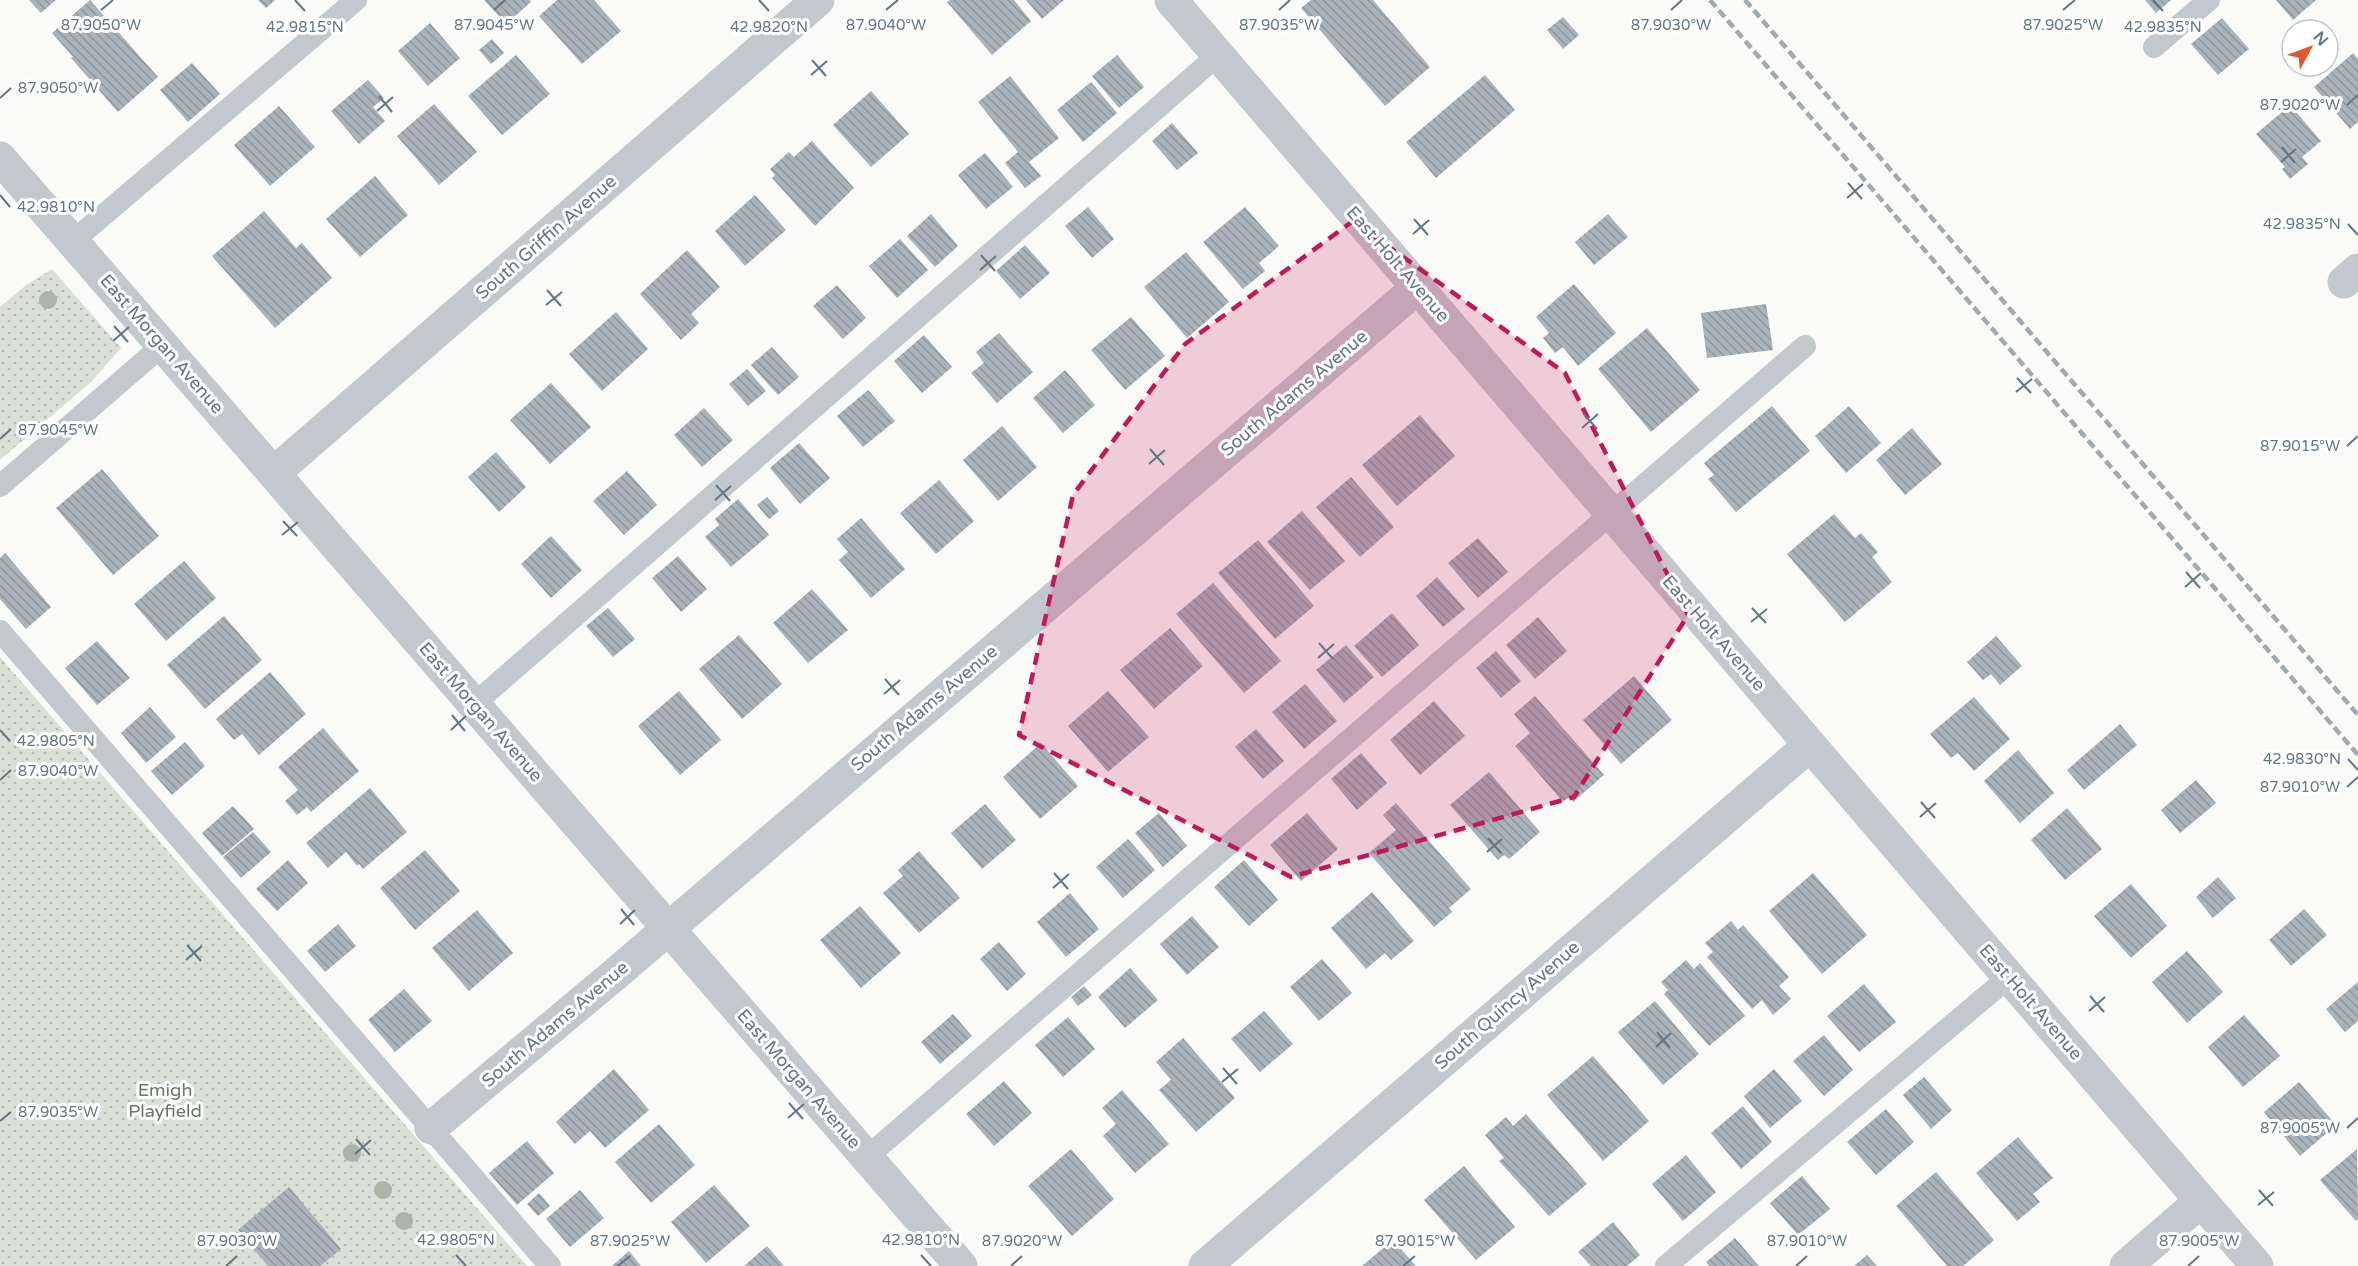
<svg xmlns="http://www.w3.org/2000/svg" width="2358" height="1266" font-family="'Varela Round',sans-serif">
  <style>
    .park { fill: url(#park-dots) }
    .building { fill: url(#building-back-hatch) }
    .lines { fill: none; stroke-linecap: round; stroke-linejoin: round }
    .lane { stroke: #c3c8cc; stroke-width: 22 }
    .street { stroke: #c3c8cc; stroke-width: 33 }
    .rail { stroke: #a2aab0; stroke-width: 4.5; stroke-dasharray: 9 4.5; stroke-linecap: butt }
    .tree { fill: #aab4a7 }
    .marked { fill: #c2185b; fill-opacity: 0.2; stroke: #c2185b; stroke-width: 4.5; stroke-dasharray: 12 8; stroke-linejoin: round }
    .ticks { fill: none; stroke: #657683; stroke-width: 2 }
    .labels { text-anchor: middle; stroke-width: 6; stroke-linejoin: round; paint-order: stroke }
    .street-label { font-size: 18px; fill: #657683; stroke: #fff }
    .park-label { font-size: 18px; fill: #687a64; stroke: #fff }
    .ticks-label { font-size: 15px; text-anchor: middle; fill: #657683; stroke: #fff; stroke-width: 6; stroke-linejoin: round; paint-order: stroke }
  </style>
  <defs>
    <pattern id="park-dots" width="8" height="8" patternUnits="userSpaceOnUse" patternTransform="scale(1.5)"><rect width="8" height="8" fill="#dadfd7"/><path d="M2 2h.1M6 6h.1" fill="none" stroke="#b4b9b4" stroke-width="1.8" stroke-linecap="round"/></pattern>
    <pattern id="building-back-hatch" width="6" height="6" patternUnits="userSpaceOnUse" patternTransform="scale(1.5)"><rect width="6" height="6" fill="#aab3b9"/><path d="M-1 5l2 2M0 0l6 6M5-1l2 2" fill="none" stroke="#8e969c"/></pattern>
  </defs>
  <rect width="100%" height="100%" fill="#fafaf8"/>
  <g class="park">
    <polygon points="52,269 121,348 91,382 0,460 0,307 25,286"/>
    <polygon points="0,657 527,1266 0,1266"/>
  </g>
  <g class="building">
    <polygon points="29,0 56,0 41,13"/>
    <polygon points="90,0 158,77 118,112 71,58 73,57 52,33"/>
    <polygon points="258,0 275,0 266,8"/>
    <polygon points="484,0 530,0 531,2 506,24"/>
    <polygon points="557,0 594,0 621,31 582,64 539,16"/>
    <polygon points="950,0 1014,0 1031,21 992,55 947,2"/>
    <polygon points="1026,0 1064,0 1042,19"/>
    <polygon points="1311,0 1373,0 1430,67 1385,106 1301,8"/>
    <polygon points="2145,0 2171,0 2156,13"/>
    <polygon points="2276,0 2316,0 2293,20"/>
    <polygon points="1563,17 1579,35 1563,49 1547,30"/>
    <polygon points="2222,18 2249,49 2218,75 2191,44"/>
    <polygon points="430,23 460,58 428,86 398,51"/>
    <polygon points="492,39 504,53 491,64 479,50"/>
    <polygon points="2353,53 2358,59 2358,122 2350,129 2314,87"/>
    <polygon points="516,55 550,94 502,135 468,96"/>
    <polygon points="1117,55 1144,87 1119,108 1092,76"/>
    <polygon points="192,63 220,94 188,122 160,90"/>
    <polygon points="1485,75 1515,110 1436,178 1406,142"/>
    <polygon points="1010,76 1059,138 1029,162 1041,176 1025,188 1005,163 1018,152 978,102"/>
    <polygon points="368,80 384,98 373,107 385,121 359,144 331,111"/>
    <polygon points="1091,82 1117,113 1083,142 1057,110"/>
    <polygon points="871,91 909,134 871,167 833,125"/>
    <polygon points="434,104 477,152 439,185 397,136"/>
    <polygon points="2290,105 2321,141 2302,157 2308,164 2290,179 2282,169 2285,167 2256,134"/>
    <polygon points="279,106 315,147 270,186 234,145"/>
    <polygon points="1172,123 1198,153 1177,170 1152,141"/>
    <polygon points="812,141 854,188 815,226 772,178 775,175 770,169 789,152 794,157"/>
    <polygon points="985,153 1013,187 986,209 958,175"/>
    <polygon points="375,176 408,215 360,257 326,219"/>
    <polygon points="755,195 786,230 745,266 715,231"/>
    <polygon points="1088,207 1114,239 1092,258 1065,226"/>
    <polygon points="1245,207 1279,246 1259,263 1265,271 1243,289 1203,242"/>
    <polygon points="264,211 296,248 302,243 332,278 275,328 212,256"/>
    <polygon points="931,214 958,246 935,267 907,236"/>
    <polygon points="1608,214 1628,237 1594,265 1575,242"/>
    <polygon points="900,239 928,270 897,298 869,266"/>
    <polygon points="1025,245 1050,273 1020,299 996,271"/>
    <polygon points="687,250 720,287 691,314 699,323 681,340 640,294"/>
    <polygon points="1186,252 1229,302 1187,338 1144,287"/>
    <polygon points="1574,284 1616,333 1578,366 1563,347 1555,353 1543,338 1549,333 1536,317"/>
    <polygon points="837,285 866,318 843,339 813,306"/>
    <polygon points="1766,304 1773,350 1707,358 1701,313"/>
    <polygon points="616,312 648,349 602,391 569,354"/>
    <polygon points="1131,317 1165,356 1125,390 1091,350"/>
    <polygon points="1647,328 1700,390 1651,432 1598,369"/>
    <polygon points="999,333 1033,372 997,403 971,373 984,363 976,352"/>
    <polygon points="924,335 952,367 922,393 894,361"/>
    <polygon points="772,347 799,377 778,395 751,365"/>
    <polygon points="747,369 766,391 748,406 729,384"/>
    <polygon points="1065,370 1095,405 1063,433 1033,398"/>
    <polygon points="551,383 591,427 550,464 510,420"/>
    <polygon points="868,390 895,421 863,447 837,416"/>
    <polygon points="1772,406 1810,451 1736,512 1708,479 1714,475 1704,463"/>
    <polygon points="1849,406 1881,443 1846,473 1815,436"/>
    <polygon points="704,408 733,440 702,467 674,435"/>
    <polygon points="1420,415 1455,456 1397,506 1362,465"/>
    <polygon points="1002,426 1037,467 998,501 963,460"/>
    <polygon points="1912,428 1942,464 1905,495 1876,460"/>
    <polygon points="799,443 830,478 800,504 770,468"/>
    <polygon points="496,452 526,487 499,512 468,477"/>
    <polygon points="102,469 159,536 113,575 56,508"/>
    <polygon points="627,471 657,505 624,535 593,501"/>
    <polygon points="1351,477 1394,527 1360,557 1316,507"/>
    <polygon points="939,480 974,521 936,554 900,513"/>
    <polygon points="767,497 779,511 769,519 757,505"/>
    <polygon points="738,499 769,535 731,567 705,537 719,525 715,519"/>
    <polygon points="1302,511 1345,561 1310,590 1267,542"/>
    <polygon points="1834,514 1855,538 1861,533 1878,552 1872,557 1892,582 1845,622 1787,554"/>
    <polygon points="861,518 905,569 871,598 839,560 848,552 837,539"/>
    <polygon points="551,536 582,570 551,598 521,564"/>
    <polygon points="1478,538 1508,572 1478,598 1448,563"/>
    <polygon points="1258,540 1314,606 1275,639 1218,573"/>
    <polygon points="5,553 51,607 26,629 0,599 0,558"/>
    <polygon points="678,556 707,589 681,612 652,578"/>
    <polygon points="184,561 216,598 166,641 134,604"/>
    <polygon points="1437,577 1465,609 1443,627 1416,596"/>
    <polygon points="1213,583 1281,661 1244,693 1176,614"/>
    <polygon points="812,589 848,630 808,663 773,623"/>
    <polygon points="608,608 635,639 613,657 586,626"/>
    <polygon points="1392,613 1419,645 1382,677 1354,646"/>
    <polygon points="224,616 262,660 205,709 167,665"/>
    <polygon points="1538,617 1567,651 1535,679 1506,645"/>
    <polygon points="1170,628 1203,666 1154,709 1120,670"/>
    <polygon points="739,635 782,684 742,719 699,669"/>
    <polygon points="1996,636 2022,666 2000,685 1991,674 1983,680 1967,662"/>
    <polygon points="97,641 130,678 97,705 65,668"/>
    <polygon points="1346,645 1374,677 1344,703 1316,670"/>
    <polygon points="1496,651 1521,681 1501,698 1476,668"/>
    <polygon points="270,672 306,714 259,755 242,734 234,740 216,719"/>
    <polygon points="1634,676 1672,720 1621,764 1583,720"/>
    <polygon points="1305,684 1337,721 1304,749 1272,712"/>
    <polygon points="679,691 721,740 680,775 638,726"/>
    <polygon points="1108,691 1149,737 1108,772 1068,726"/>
    <polygon points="1535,696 1604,775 1573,802 1569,797 1563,802 1515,746 1530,733 1514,714"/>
    <polygon points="1974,697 2010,739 1974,771 1958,753 1951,758 1930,734"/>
    <polygon points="1434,701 1465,736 1420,775 1390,740"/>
    <polygon points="150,707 176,737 146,763 121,733"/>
    <polygon points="2120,724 2137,745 2084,790 2067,770"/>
    <polygon points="323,728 359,771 311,812 307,807 297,815 285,801 298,790 278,767"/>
    <polygon points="1256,729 1284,761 1263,779 1235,747"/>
    <polygon points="185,742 205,766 172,795 151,771"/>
    <polygon points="1041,743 1078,786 1040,819 1003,777"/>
    <polygon points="2018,750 2054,793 2020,823 1984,781"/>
    <polygon points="1361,753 1387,783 1357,810 1331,779"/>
    <polygon points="1489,772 1540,832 1509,859 1504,855 1498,860 1450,805"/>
    <polygon points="2196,780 2216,803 2180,833 2161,810"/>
    <polygon points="370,788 407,832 363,869 359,864 357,866 346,852 328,868 306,843"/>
    <polygon points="1396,803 1471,889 1449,908 1452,912 1434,927 1369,853 1396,830 1383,815"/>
    <polygon points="985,804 1016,840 982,869 951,833"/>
    <polygon points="233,806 254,829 222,856 202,833"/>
    <polygon points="2067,808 2102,849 2065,880 2031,840"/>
    <polygon points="1159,813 1187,846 1163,867 1135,833"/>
    <polygon points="1307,813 1338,849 1301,881 1270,845"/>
    <polygon points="253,832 271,852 241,878 223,857"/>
    <polygon points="1128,839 1155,870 1123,898 1096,867"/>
    <polygon points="425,850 460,891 415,930 380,888"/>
    <polygon points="919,851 960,898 919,933 883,893 903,876 898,870"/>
    <polygon points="288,860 308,883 277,911 256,889"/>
    <polygon points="1244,860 1278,900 1249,926 1214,887"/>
    <polygon points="1813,873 1867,935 1822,974 1769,911"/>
    <polygon points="2218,877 2236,898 2213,918 2196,897"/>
    <polygon points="2131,884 2167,926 2131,958 2094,916"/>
    <polygon points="1372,892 1414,941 1391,960 1385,953 1366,969 1331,928"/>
    <polygon points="1070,893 1099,929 1066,957 1037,922"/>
    <polygon points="860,906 901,953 861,988 820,940"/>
    <polygon points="2304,909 2327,935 2291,966 2269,940"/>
    <polygon points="477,910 513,953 469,991 432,948"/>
    <polygon points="1192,916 1219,947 1187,975 1160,944"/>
    <polygon points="1731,921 1738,930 1743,925 1789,977 1779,986 1791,999 1773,1015 1762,1000 1752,1009 1707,957 1713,952 1705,943"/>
    <polygon points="338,924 356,946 325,972 307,951"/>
    <polygon points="999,942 1026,974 1007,991 980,959"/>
    <polygon points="2187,951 2223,992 2187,1023 2152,982"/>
    <polygon points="1322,959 1352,993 1319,1021 1290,987"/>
    <polygon points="1686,960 1694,969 1700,963 1745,1016 1709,1046 1664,994 1668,990 1661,982"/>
    <polygon points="1130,968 1158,1000 1125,1028 1098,997"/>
    <polygon points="2358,982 2358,1021 2345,1032 2326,1009"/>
    <polygon points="1864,984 1896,1022 1859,1052 1827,1016"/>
    <polygon points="1084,986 1092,995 1078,1006 1071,997"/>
    <polygon points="404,989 432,1021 395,1052 368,1020"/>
    <polygon points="1655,1001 1699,1054 1663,1085 1618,1032"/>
    <polygon points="1264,1011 1293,1044 1260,1072 1231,1039"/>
    <polygon points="953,1014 972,1036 940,1064 921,1042"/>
    <polygon points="2244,1015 2280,1056 2243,1087 2208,1047"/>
    <polygon points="1068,1017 1095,1049 1063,1077 1035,1045"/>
    <polygon points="1824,1035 1853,1070 1824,1096 1793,1061"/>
    <polygon points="1183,1038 1235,1098 1196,1132 1159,1090 1171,1080 1156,1062"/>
    <polygon points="1593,1056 1649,1121 1603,1161 1547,1095"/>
    <polygon points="614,1069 649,1110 605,1148 590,1131 575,1144 556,1122"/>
    <polygon points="1774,1069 1802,1101 1770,1128 1744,1096"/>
    <polygon points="1924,1077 1952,1110 1931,1129 1903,1095"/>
    <polygon points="1004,1081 1032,1113 994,1146 966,1114"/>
    <polygon points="2299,1082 2336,1125 2300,1156 2264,1112"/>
    <polygon points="1122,1090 1169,1144 1135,1173 1103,1136 1116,1124 1102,1108"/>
    <polygon points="1743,1106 1772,1142 1741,1169 1711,1133"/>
    <polygon points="1886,1109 1914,1142 1876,1175 1847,1142"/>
    <polygon points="1526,1114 1587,1184 1549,1216 1499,1161 1504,1158 1485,1135 1506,1117 1513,1126"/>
    <polygon points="659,1124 695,1165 651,1203 615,1162"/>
    <polygon points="2018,1137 2053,1178 2033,1194 2040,1202 2017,1221 1976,1173"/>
    <polygon points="527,1141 554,1173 517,1205 489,1173"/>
    <polygon points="1071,1149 1114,1199 1072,1236 1028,1186"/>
    <polygon points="2357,1149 2358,1219 2356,1221 2320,1180"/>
    <polygon points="1686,1155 1716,1192 1683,1221 1652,1184"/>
    <polygon points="1464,1166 1515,1227 1476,1260 1424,1200"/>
    <polygon points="1936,1172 1994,1240 1963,1266 1947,1266 1896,1206"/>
    <polygon points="1802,1176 1830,1209 1798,1235 1770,1203"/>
    <polygon points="714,1185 750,1226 706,1263 671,1222"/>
    <polygon points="289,1187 341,1249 320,1266 268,1266 238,1230"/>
    <polygon points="580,1190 604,1218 570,1247 546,1219"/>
    <polygon points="539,1193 550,1206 538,1216 527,1204"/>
    <polygon points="1613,1222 1640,1255 1627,1266 1591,1266 1578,1252"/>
    <polygon points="1735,1238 1759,1266 1709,1266 1706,1262"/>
    <polygon points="1393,1240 1416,1266 1362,1266"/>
    <polygon points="767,1246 784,1266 744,1266"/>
    <polygon points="629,1251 641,1266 612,1266"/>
    <polygon points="1867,1255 1877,1266 1854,1266"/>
  </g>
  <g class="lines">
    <g class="lane">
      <polyline points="2154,47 2209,0"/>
      <polyline points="73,241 356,0"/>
      <polyline points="0,486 163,345"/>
      <polyline points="0,631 550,1266"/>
      <polyline points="474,704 1218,55"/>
      <polyline points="867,1157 1805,346"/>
      <polyline points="1666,1266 2009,977"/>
    </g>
    <g class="street">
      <polyline points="1171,0 2257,1266"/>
      <polyline points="0,158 961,1266"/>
      <polyline points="2344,282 2358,270"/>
      <polyline points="274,473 818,0"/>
      <polyline points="431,1128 613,976 1417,288"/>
      <polyline points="1205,1266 1810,745"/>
      <polyline points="2126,1266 2201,1201"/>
    </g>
    <g class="rail">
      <polyline points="1710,0 2358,755"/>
      <polyline points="1745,0 2358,715"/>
    </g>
  </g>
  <g class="tree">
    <circle cx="48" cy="300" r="9"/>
    <circle cx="352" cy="1153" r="9"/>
    <circle cx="383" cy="1190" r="9"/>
    <circle cx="404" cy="1221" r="9"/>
  </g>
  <path class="marked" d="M 1353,221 L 1565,373 L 1688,615 L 1574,797 L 1291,877 L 1019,735 L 1073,495 L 1185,344 Z"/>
  <path class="ticks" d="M 295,0 L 305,11M 759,0 L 769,11M 2153,0 L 2163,11M 101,10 L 113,0M 494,10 L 505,0M 886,10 L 898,0M 1279,10 L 1290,0M 1671,10 L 1682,0M 2063,10 L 2075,0M 812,60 L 826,76M 811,75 L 827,61M 379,96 L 392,112M 0,98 L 11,88M 2347,105 L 2358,95M 377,111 L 393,97M 2282,147 L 2295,163M 2281,162 L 2296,149M 1848,183 L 1862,199M 0,195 L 10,207M 1847,198 L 1863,184M 1414,219 L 1428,235M 2348,224 L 2358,235M 1413,234 L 1429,220M 981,255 L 995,271M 980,270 L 996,256M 547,290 L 561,306M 546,305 L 562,292M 114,326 L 128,342M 113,341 L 129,327M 2017,378 L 2031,393M 2016,392 L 2032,379M 1583,413 L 1597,429M 1582,428 L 1598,414M 0,439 L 11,429M 2347,446 L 2358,436M 1150,449 L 1164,465M 1149,464 L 1165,450M 716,485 L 730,501M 715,500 L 731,486M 283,521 L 297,536M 282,535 L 298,522M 2186,572 L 2200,588M 2185,587 L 2201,573M 1752,608 L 1766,623M 1751,622 L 1767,609M 1319,643 L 1333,659M 1318,658 L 1334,644M 885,679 L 899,695M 884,694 L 900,680M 452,715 L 465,731M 0,730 L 10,741M 451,730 L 466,716M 2348,759 L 2358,770M 0,780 L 11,770M 2347,787 L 2358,777M 1921,802 L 1935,818M 1920,817 L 1936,803M 1488,838 L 1501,853M 1487,852 L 1502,839M 1054,873 L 1068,889M 1053,888 L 1069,874M 621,909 L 634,925M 620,924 L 635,910M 187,945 L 201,961M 186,960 L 202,946M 2090,996 L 2104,1012M 2089,1011 L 2105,997M 1657,1032 L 1670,1048M 1656,1047 L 1671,1033M 1223,1068 L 1237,1084M 1222,1082 L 1238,1069M 789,1103 L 803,1119M 788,1118 L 804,1104M 0,1121 L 11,1112M 2347,1128 L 2358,1118M 356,1139 L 370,1155M 355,1154 L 371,1140M 2259,1190 L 2273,1206M 2258,1205 L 2274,1192M 456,1255 L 466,1266M 921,1255 L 931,1266M 226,1266 L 237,1256M 618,1266 L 630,1256M 1011,1266 L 1022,1256M 1403,1266 L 1415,1256M 1796,1266 L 1807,1256M 2188,1266 L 2199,1256"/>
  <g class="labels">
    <g class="street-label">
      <text transform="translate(546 237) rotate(-41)" y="6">South Griffin Avenue</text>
      <text transform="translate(1398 264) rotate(49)" y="6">East Holt Avenue</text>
      <text transform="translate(162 344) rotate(49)" y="6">East Morgan Avenue</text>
      <text transform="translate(1294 393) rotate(-40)" y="6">South Adams Avenue</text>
      <text transform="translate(1714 633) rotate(49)" y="6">East Holt Avenue</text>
      <text transform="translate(924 708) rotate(-40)" y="6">South Adams Avenue</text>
      <text transform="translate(481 712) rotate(49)" y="6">East Morgan Avenue</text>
      <text transform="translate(2031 1002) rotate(49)" y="6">East Holt Avenue</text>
      <text transform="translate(1507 1005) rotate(-41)" y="6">South Quincy Avenue</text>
      <text transform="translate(555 1024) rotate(-40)" y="6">South Adams Avenue</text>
      <text transform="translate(799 1079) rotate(49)" y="6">East Morgan Avenue</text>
    </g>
    <g class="park-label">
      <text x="165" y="1096">Emigh<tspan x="165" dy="21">Playfield</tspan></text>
    </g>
  </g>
  <g class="ticks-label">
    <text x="101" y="30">87.9050°W</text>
    <text x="494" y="30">87.9045°W</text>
    <text x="886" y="30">87.9040°W</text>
    <text x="1279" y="30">87.9035°W</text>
    <text x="1671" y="30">87.9030°W</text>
    <text x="2063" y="30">87.9025°W</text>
    <text x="2163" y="32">42.9835°N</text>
    <text x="305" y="32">42.9815°N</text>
    <text x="769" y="32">42.9820°N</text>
    <text x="58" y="93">87.9050°W</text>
    <text x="2300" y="110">87.9020°W</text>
    <text x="56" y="212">42.9810°N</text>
    <text x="2302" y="229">42.9835°N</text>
    <text x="58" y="435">87.9045°W</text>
    <text x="2300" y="451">87.9015°W</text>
    <text x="56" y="746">42.9805°N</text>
    <text x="2302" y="764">42.9830°N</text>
    <text x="58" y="776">87.9040°W</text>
    <text x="2300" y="792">87.9010°W</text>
    <text x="58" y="1117">87.9035°W</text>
    <text x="2300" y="1133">87.9005°W</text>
    <text x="456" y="1245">42.9805°N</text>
    <text x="921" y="1245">42.9810°N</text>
    <text x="237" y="1246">87.9030°W</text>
    <text x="630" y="1246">87.9025°W</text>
    <text x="1022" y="1246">87.9020°W</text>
    <text x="1415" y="1246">87.9015°W</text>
    <text x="1807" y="1246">87.9010°W</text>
    <text x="2199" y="1246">87.9005°W</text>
  </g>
  <g transform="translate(2310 48) rotate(49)"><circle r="28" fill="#ffffff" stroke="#c1c8cd" stroke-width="1.5"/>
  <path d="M0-4.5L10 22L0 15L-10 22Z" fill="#e4572e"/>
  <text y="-9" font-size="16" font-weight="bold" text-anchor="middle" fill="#657683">N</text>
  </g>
</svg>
